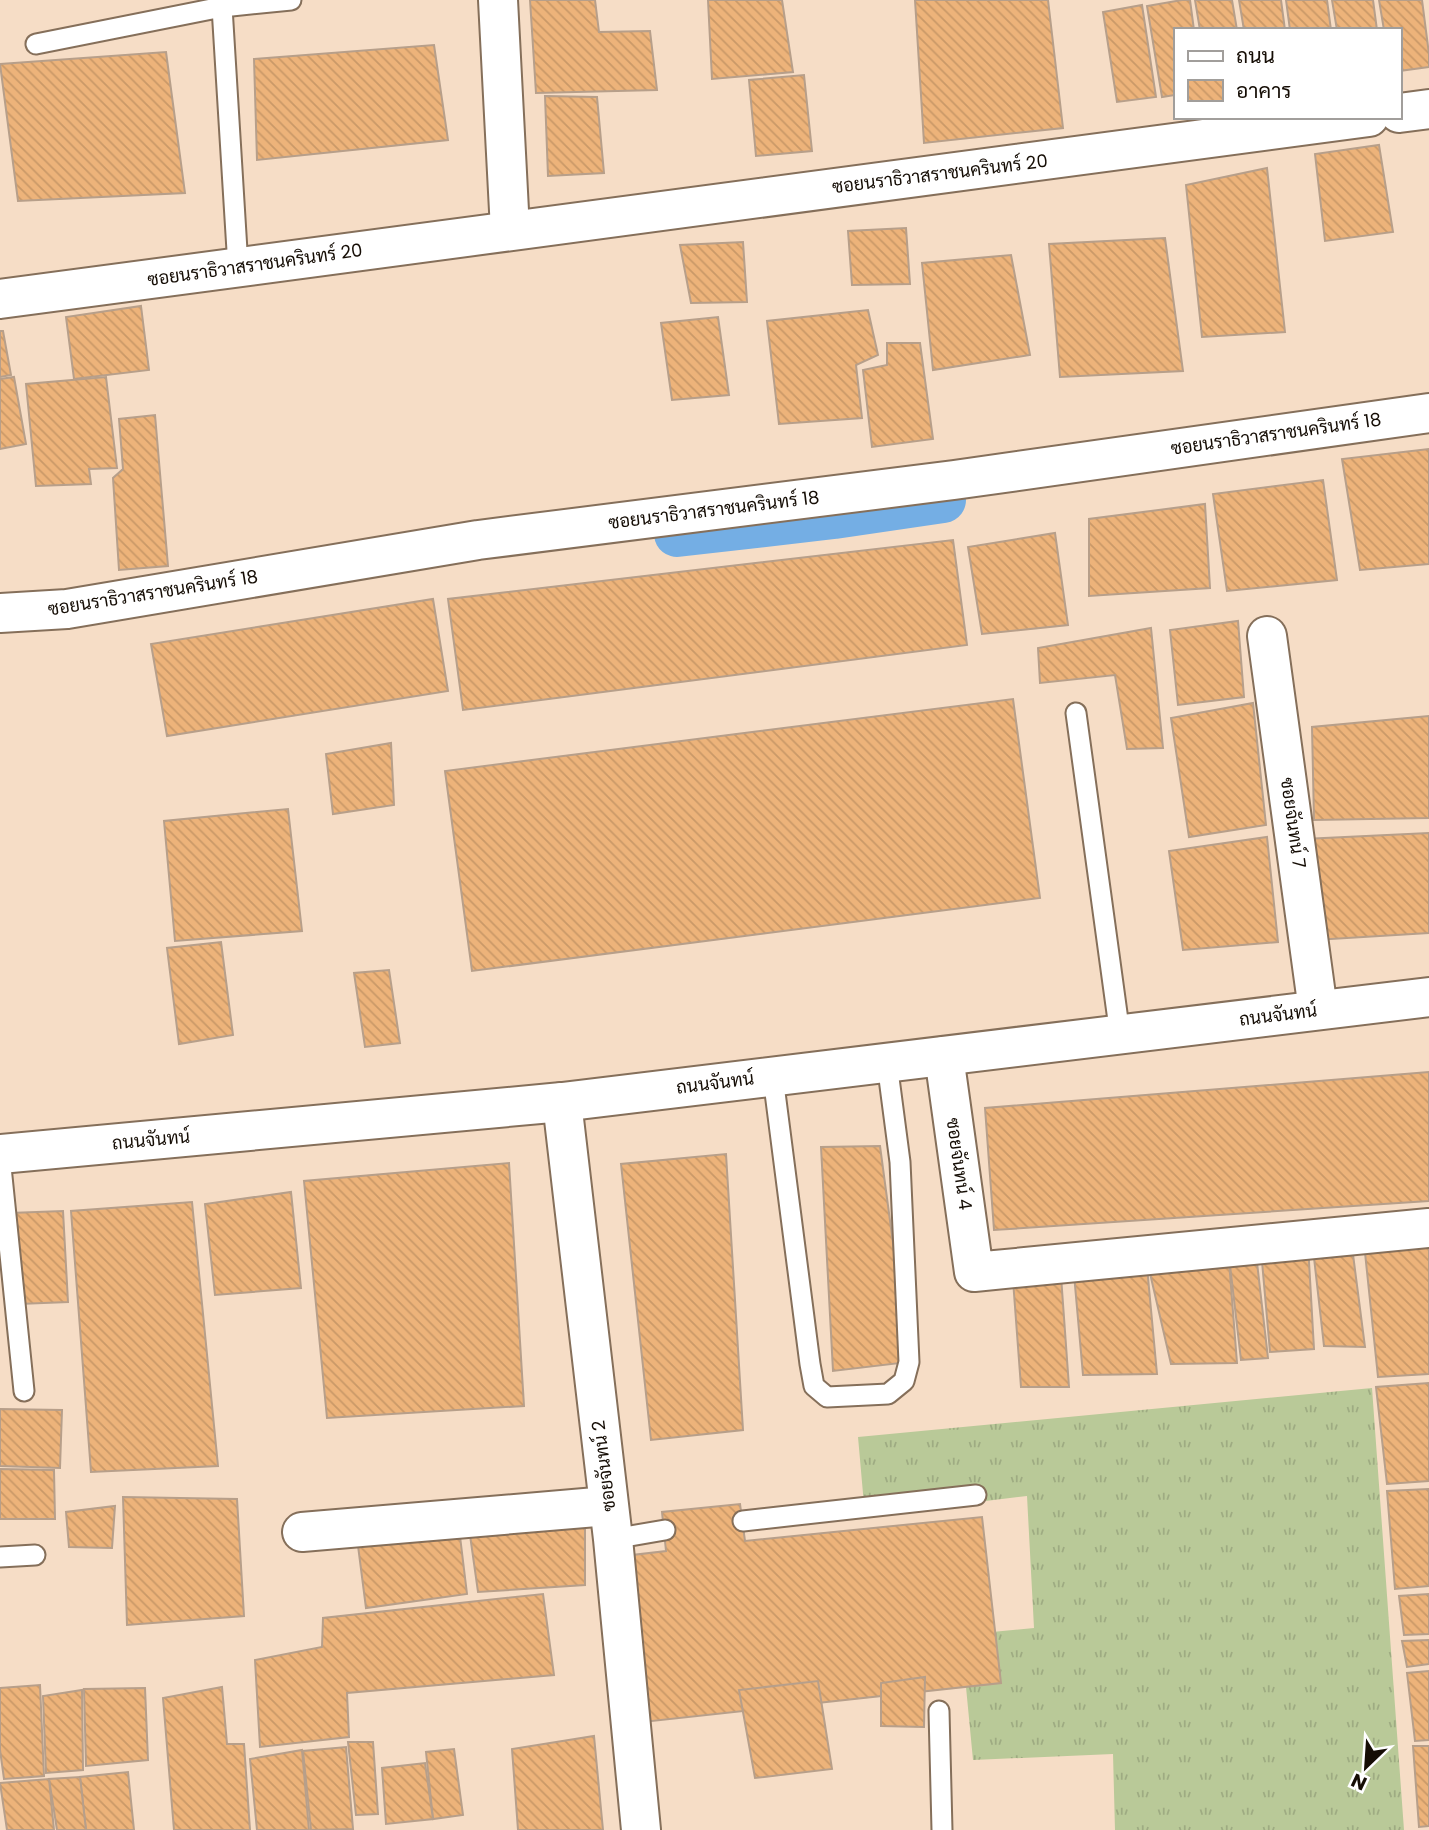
<svg xmlns="http://www.w3.org/2000/svg" width="1429" height="1830" font-family="Poppins,Sarabun,sans-serif">
  <style>
    .grass { fill: url(#grass-tufts) }
    .lines { fill: none; stroke-linecap: round; stroke-linejoin: round }
    .canal { stroke: #74aee4; stroke-width: 46 }
    .building { fill: url(#building-back-hatch); stroke: #b79f8a; stroke-width: 2 }
    .service-casing { stroke: #856f5a; stroke-width: 23 }
    .minor-casing { stroke: #856f5a; stroke-width: 42 }
    .secondary-casing { stroke: #856f5a; stroke-width: 42 }
    .service { stroke: #fff; stroke-width: 19 }
    .minor { stroke: #fff; stroke-width: 38 }
    .secondary { stroke: #fff; stroke-width: 38 }
    .labels { text-anchor: middle; stroke-width: 6; stroke-linejoin: round; paint-order: stroke }
    .street-label { font-size: 18px; fill: #150d05; stroke: #fff }
  </style>
  <defs>
    <pattern id="grass-tufts" width="24" height="20" patternUnits="userSpaceOnUse" patternTransform="scale(1.75)"><rect width="24" height="20" fill="#b9c998"/><path d="M3 7l-1-3M5 7V3M7 7l1-3M15 17l-1-3M17 17v-4M19 17l1-3" fill="none" stroke="#9eab82"/></pattern>
    <pattern id="building-back-hatch" width="6" height="6" patternUnits="userSpaceOnUse" patternTransform="scale(1.75)"><rect width="6" height="6" fill="#edb37a"/><path d="M-1 5l2 2M0 0l6 6M5-1l2 2" fill="none" stroke="#ca9968"/></pattern>
  </defs>
  <rect width="100%" height="100%" fill="#f6ddc6"/>
  <polygon class="grass" points="1372,1388 1404,1830 1115,1830 1113,1754 973,1760 961,1635 1034,1628 1027,1496 865,1516 858,1437"/>
  <g class="lines">
    <polyline class="canal" points="677,534 834,516 943,500"/>
  </g>
  <g class="building">
    <polygon points="530,0 595,0 599,32 650,31 657,90 536,93"/>
    <polygon points="708,0 782,0 793,72 712,79"/>
    <polygon points="915,0 1048,0 1063,128 924,143"/>
    <polygon points="1182,0 1190,0 1194,30 1175,30 1175,95 1162,97 1147,6"/>
    <polygon points="1195,0 1232,0 1237,30 1200,30"/>
    <polygon points="1239,0 1281,0 1285,30 1244,30"/>
    <polygon points="1286,0 1327,0 1331,30 1290,30"/>
    <polygon points="1332,0 1373,0 1377,30 1337,30"/>
    <polygon points="1379,0 1422,0 1429,54 1429,67 1399,71 1399,30 1384,30"/>
    <polygon points="1142,5 1156,97 1117,102 1103,12"/>
    <polygon points="434,45 448,140 257,160 254,59"/>
    <polygon points="166,52 185,193 18,201 0,64"/>
    <polygon points="804,75 812,151 756,156 749,80"/>
    <polygon points="545,96 597,97 604,173 548,176"/>
    <polygon points="1379,145 1393,232 1325,241 1315,154"/>
    <polygon points="1267,168 1285,332 1202,337 1186,185"/>
    <polygon points="906,228 910,284 852,285 848,231"/>
    <polygon points="1165,238 1183,371 1060,377 1049,244"/>
    <polygon points="743,242 747,302 691,303 680,245"/>
    <polygon points="1011,255 1030,355 933,370 922,263"/>
    <polygon points="141,306 149,370 74,379 66,317"/>
    <polygon points="868,310 878,355 856,365 862,418 779,424 767,321"/>
    <polygon points="718,317 729,395 672,400 661,323"/>
    <polygon points="0,331 3,331 11,375 0,377"/>
    <polygon points="887,343 920,343 933,439 872,447 863,370 887,365"/>
    <polygon points="14,377 26,444 0,449 0,379"/>
    <polygon points="106,377 117,468 89,469 91,484 36,486 26,384"/>
    <polygon points="155,415 168,566 119,570 113,478 123,469 119,419"/>
    <polygon points="1429,449 1429,564 1360,570 1342,459"/>
    <polygon points="1323,480 1337,580 1227,591 1213,494"/>
    <polygon points="1205,504 1210,588 1089,596 1089,519"/>
    <polygon points="1055,533 1068,625 982,634 968,547"/>
    <polygon points="953,540 967,645 463,710 448,599"/>
    <polygon points="433,599 448,691 167,736 151,644"/>
    <polygon points="1238,621 1244,697 1178,705 1170,630"/>
    <polygon points="1151,628 1163,748 1127,749 1115,675 1040,683 1038,648"/>
    <polygon points="1013,699 1040,898 472,971 445,771"/>
    <polygon points="1253,703 1266,825 1189,837 1171,718"/>
    <polygon points="1429,716 1429,818 1314,820 1312,727"/>
    <polygon points="391,743 394,805 333,814 326,754"/>
    <polygon points="288,809 302,931 175,941 164,821"/>
    <polygon points="1429,833 1429,933 1315,940 1304,839"/>
    <polygon points="1267,837 1278,942 1183,950 1169,851"/>
    <polygon points="221,942 233,1035 179,1044 167,948"/>
    <polygon points="389,970 400,1043 365,1047 354,973"/>
    <polygon points="1429,1072 1429,1201 994,1230 985,1108"/>
    <polygon points="880,1146 909,1362 833,1371 821,1147"/>
    <polygon points="726,1154 743,1430 651,1440 621,1164"/>
    <polygon points="509,1163 524,1406 327,1418 304,1181"/>
    <polygon points="291,1192 301,1288 215,1295 205,1204"/>
    <polygon points="192,1202 218,1466 91,1472 71,1211"/>
    <polygon points="63,1211 68,1302 19,1304 10,1213"/>
    <polygon points="1429,1232 1429,1374 1378,1377 1364,1243"/>
    <polygon points="1351,1239 1365,1347 1324,1346 1312,1240"/>
    <polygon points="1308,1244 1314,1349 1270,1352 1261,1250"/>
    <polygon points="1255,1245 1268,1358 1241,1360 1228,1248"/>
    <polygon points="1228,1248 1237,1363 1171,1364 1146,1256"/>
    <polygon points="1146,1256 1157,1374 1083,1375 1073,1263"/>
    <polygon points="1061,1276 1069,1387 1021,1387 1013,1280"/>
    <polygon points="1429,1383 1429,1481 1387,1484 1376,1387"/>
    <polygon points="0,1409 62,1410 60,1468 0,1466"/>
    <polygon points="0,1469 54,1470 55,1519 0,1519"/>
    <polygon points="1429,1489 1429,1586 1395,1589 1387,1491"/>
    <polygon points="123,1497 237,1499 244,1616 127,1625"/>
    <polygon points="740,1504 745,1541 982,1517 1001,1683 643,1722 624,1556 666,1551 662,1512"/>
    <polygon points="115,1506 112,1548 69,1547 66,1512"/>
    <polygon points="585,1518 585,1585 478,1592 470,1535"/>
    <polygon points="459,1528 467,1594 366,1608 357,1538"/>
    <polygon points="543,1594 554,1675 347,1693 349,1737 260,1747 255,1660 322,1647 323,1618"/>
    <polygon points="1429,1594 1429,1634 1404,1635 1399,1596"/>
    <polygon points="1429,1640 1429,1664 1407,1667 1402,1641"/>
    <polygon points="1429,1671 1429,1740 1415,1741 1407,1673"/>
    <polygon points="925,1677 924,1727 881,1726 881,1683"/>
    <polygon points="818,1681 832,1769 755,1778 739,1690"/>
    <polygon points="40,1685 44,1776 4,1779 0,1750 0,1688"/>
    <polygon points="222,1687 227,1744 244,1744 250,1830 174,1830 163,1698"/>
    <polygon points="145,1688 148,1760 86,1766 84,1689"/>
    <polygon points="82,1690 83,1770 46,1773 43,1696"/>
    <polygon points="594,1736 603,1830 518,1830 512,1749"/>
    <polygon points="348,1742 373,1742 378,1814 356,1815"/>
    <polygon points="1413,1746 1429,1746 1429,1826 1419,1827"/>
    <polygon points="346,1747 353,1829 311,1830 303,1751"/>
    <polygon points="454,1749 463,1815 433,1819 426,1752"/>
    <polygon points="302,1750 309,1830 257,1830 250,1759"/>
    <polygon points="425,1763 433,1819 386,1824 382,1768"/>
    <polygon points="128,1772 134,1830 86,1830 80,1777"/>
    <polygon points="80,1777 86,1830 57,1830 49,1779"/>
    <polygon points="49,1779 54,1830 7,1830 0,1783"/>
  </g>
  <g class="lines">
    <g class="service-casing">
      <g id="service">
        <polyline points="222,0 222,7 291,0"/>
        <polyline points="36,44 222,7 238,267"/>
        <polyline points="1076,713 1120,1035"/>
        <polyline points="773,1077 810,1364 814,1386 827,1397 888,1394 904,1381 909,1362 900,1162 887,1063"/>
        <polyline points="0,1157 24,1391"/>
        <polyline points="743,1521 976,1495"/>
        <polyline points="613,1539 665,1530"/>
        <polyline points="0,1557 35,1555"/>
        <polyline points="939,1711 942,1830"/>
      </g>
    </g>
    <g class="minor-casing">
      <g id="minor">
        <polyline points="498,0 510,230"/>
        <polyline points="1399,113 1429,109"/>
        <polyline points="0,299 1369,117"/>
        <polyline points="0,613 67,609 478,540 954,480 1429,413"/>
        <polyline points="1267,636 1318,1010"/>
        <polyline points="944,1056 974,1272 1429,1228"/>
        <polyline points="562,1102 613,1539 641,1830"/>
        <polyline points="302,1532 608,1506"/>
      </g>
    </g>
    <g class="secondary-casing">
      <polyline id="secondary" points="0,1154 562,1102 1429,997"/>
    </g>
    <use href="#service" class="service"/>
    <use href="#minor" class="minor"/>
    <use href="#secondary" class="secondary"/>
  </g>
  <g class="labels">
    <g class="street-label">
      <text transform="translate(940 174) rotate(-7)" y="6">ซอยนราธิวาสราชนครินทร์ 20</text>
      <text transform="translate(255 265) rotate(-8)" y="6">ซอยนราธิวาสราชนครินทร์ 20</text>
      <text transform="translate(1276 434) rotate(-8)" y="6">ซอยนราธิวาสราชนครินทร์ 18</text>
      <text transform="translate(714 510) rotate(-7)" y="6">ซอยนราธิวาสราชนครินทร์ 18</text>
      <text transform="translate(153 593) rotate(-9)" y="6">ซอยนราธิวาสราชนครินทร์ 18</text>
      <text transform="translate(1293 823) rotate(82)" y="6">ซอยจันทน์ 7</text>
      <text transform="translate(1278 1015) rotate(-7)" y="6">ถนนจันทน์</text>
      <text transform="translate(715 1083) rotate(-7)" y="6">ถนนจันทน์</text>
      <text transform="translate(151 1140) rotate(-5)" y="6">ถนนจันทน์</text>
      <text transform="translate(959 1164) rotate(82)" y="6">ซอยจันทน์ 4</text>
      <text transform="translate(604 1466) rotate(-97)" y="6">ซอยจันทน์ 2</text>
    </g>
  </g>
  <rect x="1174" y="28" width="228" height="91" fill="#ffffff" stroke="#a19e9b" stroke-width="2"/>
  <rect x="1188" y="51" width="35" height="10" fill="#ffffff" stroke="#a19e9b" stroke-width="2"/>
  <text x="1236" y="63" font-size="21" fill="#150d05">ถนน</text>
  <rect x="1188" y="80" width="35" height="21" fill="url(#building-back-hatch)" stroke="#a19e9b" stroke-width="2"/>
  <text x="1236" y="98" font-size="21" fill="#150d05">อาคาร</text>
  <g transform="translate(1366 1767) rotate(205)" stroke="#ffffff" stroke-width="5" paint-order="stroke">
  <path d="M0-5L12 26L0 18L-12 26Z" fill="#150d05"/>
  <text y="-10" font-size="19" font-weight="bold" text-anchor="middle" fill="#150d05">N</text>
  </g>
</svg>
